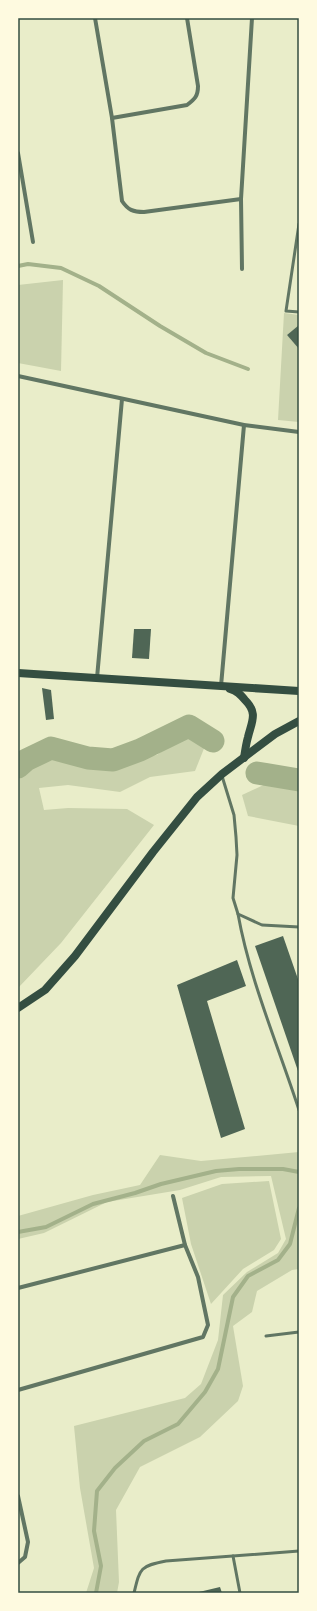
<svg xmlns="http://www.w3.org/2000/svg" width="317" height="1611" font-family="'DM Sans',sans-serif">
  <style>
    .green { fill: #cad2ad }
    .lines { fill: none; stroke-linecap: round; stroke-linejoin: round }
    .stream { stroke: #a3b18a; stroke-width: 4 }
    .river { stroke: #a3b18a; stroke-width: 23 }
    .building { fill: #4f6655 }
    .service { stroke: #617663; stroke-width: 3 }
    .minor { stroke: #617663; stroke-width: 4 }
    .secondary { stroke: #344e41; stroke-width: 8 }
    .neatline { fill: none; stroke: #344e41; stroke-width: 1.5 }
  </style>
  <rect width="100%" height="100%" fill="#e9edc9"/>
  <g class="green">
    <polygon points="63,280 61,371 18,363 18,285"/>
    <polygon points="284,313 299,315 299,325 287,335 299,349 299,422 278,420"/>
    <polygon points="186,732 205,746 195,771 150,777 120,792 68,785 39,788 44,810 68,808 127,809 154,825 61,943 18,988 18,762 88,758 113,760 157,755"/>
    <polygon points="270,782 299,788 299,826 248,816 242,795"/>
    <polygon points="299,1152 299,1269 292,1270 257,1291 252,1312 233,1326 243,1386 238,1401 200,1437 140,1467 116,1510 119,1582 117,1593 86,1593 94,1568 80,1488 74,1426 185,1398 201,1384 218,1340 223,1295 247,1272 278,1253 286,1239 271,1176 221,1177 180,1190 107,1202 44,1233 18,1239 18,1216 93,1195 140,1185 160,1155 201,1161"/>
    <polygon points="269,1181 281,1239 274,1250 243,1269 211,1304 191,1244 182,1198 222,1184"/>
  </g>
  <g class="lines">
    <g class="stream">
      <polyline points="18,266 28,264 61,268 99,286 160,326 206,353 248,369"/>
      <polyline points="18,1232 46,1227 93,1204 135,1193 161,1184 216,1171 239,1169 283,1169 299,1172"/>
      <polyline points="96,1593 101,1566 94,1531 97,1491 115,1468 144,1441 178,1424 205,1392 218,1369 233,1297 248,1276 278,1260 290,1244 299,1208"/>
    </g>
    <g class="river">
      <polyline points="18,767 26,760 51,748 88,758 113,760 140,750 189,726 213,741"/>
      <polyline points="257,773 299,780"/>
    </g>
  </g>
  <g class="building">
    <polygon points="299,325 299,349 287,335"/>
    <polygon points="134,629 151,629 149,659 132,658"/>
    <polygon points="42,688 51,690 54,719 46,720"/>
    <polygon points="283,936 299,982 299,1074 255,946"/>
    <polygon points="237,960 246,986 207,1001 245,1129 221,1138 177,985"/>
    <polygon points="220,1587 222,1593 199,1593 199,1592"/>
  </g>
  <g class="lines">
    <g class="service">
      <polyline points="299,224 286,311 299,312"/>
      <polyline points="222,776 234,815 236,837 237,855 233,898 238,914 262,925 299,927"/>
      <path d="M 238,914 C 250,981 278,1045 299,1110"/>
      <polyline points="266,1336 299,1332"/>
      <polyline points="233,1556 240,1593"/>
      <path d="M 134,1593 C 140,1568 140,1566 166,1561 L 299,1551"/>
    </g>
    <g class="minor">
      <path d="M 95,18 L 112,118 L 122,201 C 128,210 133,212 144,212 L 241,199"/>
      <path d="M 112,118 L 187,105 C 195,99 198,96 198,86 L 187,18"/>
      <polyline points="18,153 33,242"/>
      <polyline points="242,269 241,199 252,18"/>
      <polyline points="18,376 244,425 299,432"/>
      <polyline points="97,678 122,399"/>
      <polyline points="221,686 244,425"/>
      <polyline points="18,1288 185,1245"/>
      <polyline points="18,1390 203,1337 208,1325 198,1277 185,1245 173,1196"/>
      <polyline points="18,1496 28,1542 25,1557 18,1563"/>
    </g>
    <g class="secondary">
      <polyline points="18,673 299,691"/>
      <path d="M 230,689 C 237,691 240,694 245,700 C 258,713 252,721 248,737 C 246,744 245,751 244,758"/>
      <polyline points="18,1008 45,990 75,956 153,852 197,797 222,774 275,734 299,721"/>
    </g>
  </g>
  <rect width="317" height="1611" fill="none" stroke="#fefae0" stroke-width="38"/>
  <rect x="19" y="19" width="279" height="1573" class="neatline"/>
</svg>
